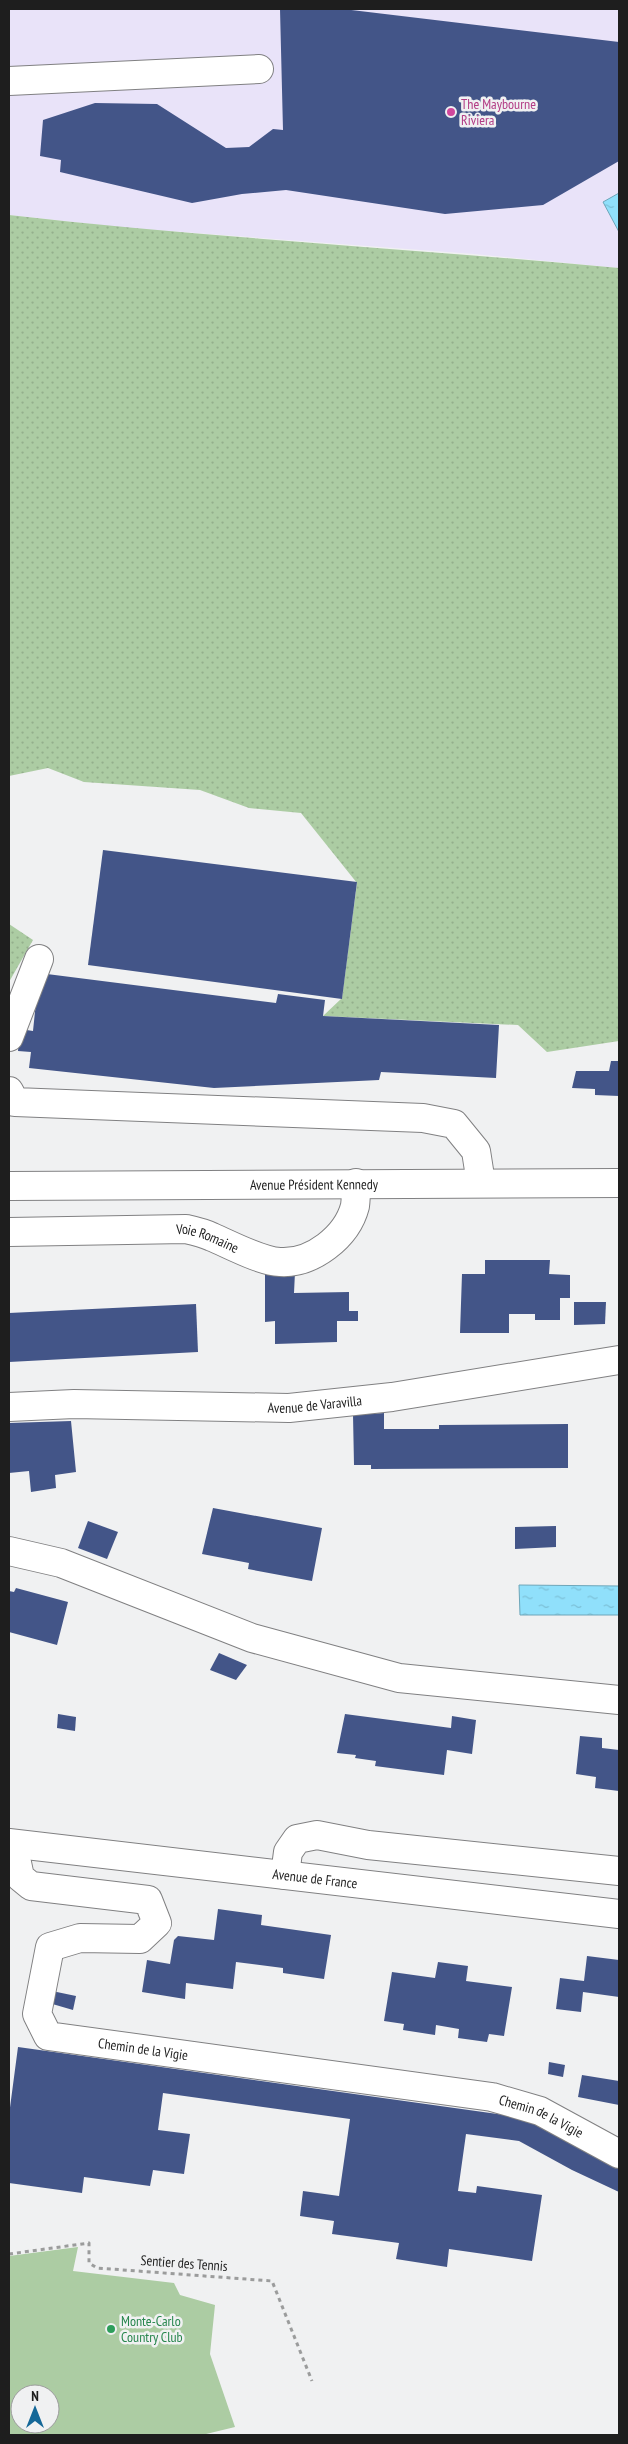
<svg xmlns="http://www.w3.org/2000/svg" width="628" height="2444" font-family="'PT Sans Narrow',sans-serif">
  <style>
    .commercial { fill: #e9e3f9 }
    .grass { fill: url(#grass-dots) }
    .garden { fill: #accca3; fill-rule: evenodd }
    .water { fill: url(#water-ripples); stroke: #6ea6b9 }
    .building { fill: #435588 }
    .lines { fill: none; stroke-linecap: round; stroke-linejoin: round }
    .minor-casing { stroke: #808082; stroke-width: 30 }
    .major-casing { stroke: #808082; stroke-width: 30 }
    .path { stroke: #9b9c9c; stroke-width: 3; stroke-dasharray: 4 4; stroke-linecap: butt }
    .minor { stroke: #fff; stroke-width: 28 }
    .major { stroke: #fff; stroke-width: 28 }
    .hotel-dot { fill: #d1479c; stroke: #f0f1f2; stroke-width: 2 }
    .leisure-dot { fill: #2e9e5b; stroke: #f0f1f2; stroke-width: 2 }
    .labels { text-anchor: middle; stroke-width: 5; stroke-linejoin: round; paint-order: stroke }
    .hotel-label { font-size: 14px; fill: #b23c85; stroke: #f0f1f2; text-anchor: start }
    .street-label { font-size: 14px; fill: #1e1e1e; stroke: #f0f1f2 }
    .leisure-label { font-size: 14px; fill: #27864d; stroke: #f0f1f2; text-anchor: start }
  </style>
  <defs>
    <pattern id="grass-dots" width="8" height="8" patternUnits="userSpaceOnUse" patternTransform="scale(1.25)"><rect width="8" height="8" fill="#accca3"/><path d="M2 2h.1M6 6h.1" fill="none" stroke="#94af8c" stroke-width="1.8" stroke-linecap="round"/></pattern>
    <pattern id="water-ripples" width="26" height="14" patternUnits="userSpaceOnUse" patternTransform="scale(1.25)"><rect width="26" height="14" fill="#90e0fb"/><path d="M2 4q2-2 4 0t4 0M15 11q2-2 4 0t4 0" fill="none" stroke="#7cc0d7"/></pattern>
  </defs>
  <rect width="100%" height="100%" fill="#f0f1f2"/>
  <polygon class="commercial" points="9,9 619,9 619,268 474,254 129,228 9,215"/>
  <g class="grass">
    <path d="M 9,215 C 212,238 416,249 619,268 L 619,1041 L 547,1052 L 518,1025 L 323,1016 L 342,998 L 357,883 L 301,813 L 249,808 L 200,790 L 84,782 L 48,768 L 9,776 Z"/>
    <polygon points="9,924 33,940 9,982"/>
  </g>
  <path class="garden" d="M 78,2247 L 73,2271 L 174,2283 L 180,2295 L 215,2305 L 210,2354 L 235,2427 L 202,2435 L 9,2435 L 9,2256 ZM 20,2394 L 50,2394 L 50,2424 L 20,2424 Z"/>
  <g class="water">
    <polygon points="619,193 619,232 603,202"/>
    <polygon points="519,1585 619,1586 619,1615 520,1615"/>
  </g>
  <g class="building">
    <polygon points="280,9 343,9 619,42 619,161 543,205 445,214 286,190 242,194 192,203 60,172 61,160 40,156 43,120 95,103 157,104 226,148 249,147 273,129 283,130"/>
    <polygon points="103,850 357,882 342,999 88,965"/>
    <polygon points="39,973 276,1003 278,994 325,1000 323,1016 499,1025 496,1078 381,1072 379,1080 214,1088 29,1068 31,1052 18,1051 20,1029 33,1031"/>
    <polygon points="611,1061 619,1061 619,1096 595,1095 595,1089 572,1088 576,1071 609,1071"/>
    <polygon points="485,1260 550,1260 549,1274 570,1275 570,1298 560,1298 560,1320 535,1320 535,1314 509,1314 509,1333 460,1333 462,1274 485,1274"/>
    <polygon points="295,1272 294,1293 349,1292 349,1311 358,1311 358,1321 337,1321 337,1342 275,1344 275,1321 265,1322 265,1273 273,1276"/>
    <polygon points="574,1302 606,1302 605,1324 574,1325"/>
    <polygon points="196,1304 198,1352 9,1362 9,1313"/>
    <polygon points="384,1413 384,1429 439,1429 439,1425 568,1424 568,1468 371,1469 371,1465 354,1465 353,1415"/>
    <polygon points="71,1421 76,1472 55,1475 56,1488 31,1492 29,1471 9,1473 9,1423"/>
    <polygon points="213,1508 322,1528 312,1581 248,1569 249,1563 202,1554"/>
    <polygon points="88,1521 118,1532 107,1559 78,1548"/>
    <polygon points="556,1526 556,1547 515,1549 515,1527"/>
    <polygon points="16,1588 68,1602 57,1645 9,1632 9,1591 14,1592"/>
    <polygon points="219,1653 247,1665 236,1680 210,1670"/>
    <polygon points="58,1714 76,1717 75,1731 57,1728"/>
    <polygon points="345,1714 451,1728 452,1716 476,1720 472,1754 447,1750 444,1775 375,1766 376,1761 355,1758 356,1755 337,1753"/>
    <polygon points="580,1736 602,1738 602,1748 619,1750 619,1791 595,1788 596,1777 576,1774"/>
    <polygon points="218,1909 262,1915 261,1925 331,1935 324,1979 283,1973 283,1968 236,1962 233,1989 186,1983 185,1999 142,1992 147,1960 170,1964 174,1940 178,1936 214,1940"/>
    <polygon points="587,1956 619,1960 619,1997 583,1992 581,2012 556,2009 560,1978 584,1981"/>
    <polygon points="438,1962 468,1966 466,1981 512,1987 504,2036 489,2034 487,2042 458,2038 459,2029 436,2025 435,2035 403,2030 404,2024 384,2021 392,1972 435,1978"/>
    <polygon points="52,1991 76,1996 73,2010 49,2003"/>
    <polygon points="18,2047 526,2118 619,2164 619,2192 572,2170 519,2141 466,2134 458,2191 476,2193 477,2186 542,2195 532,2261 449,2249 447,2267 396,2259 399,2243 332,2234 334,2221 300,2216 303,2191 339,2196 350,2119 163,2093 158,2130 190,2134 184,2174 153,2170 150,2186 84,2177 82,2193 9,2183 9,2115"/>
    <polygon points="549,2062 565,2065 563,2077 548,2074"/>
    <polygon points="582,2075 619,2081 619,2105 578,2097"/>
  </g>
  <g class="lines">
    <g class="minor-casing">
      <g id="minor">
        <polyline points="9,81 259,69"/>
        <polyline points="9,1037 39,959"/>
        <polyline points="9,1091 15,1102 423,1118 454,1124 476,1151 481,1183"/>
        <path id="s1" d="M 9,1232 L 186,1229 C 195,1231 204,1233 212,1237 C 231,1245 260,1261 280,1262 C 312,1264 347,1237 355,1206 C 356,1199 356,1190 356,1183"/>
        <path id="s2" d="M 9,1407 L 74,1404 L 289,1408 L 392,1397 L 619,1360"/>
        <polyline points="9,1551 61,1563 252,1638 399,1678 619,1700"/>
        <path id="s3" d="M 13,1844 L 20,1877 L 31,1886 L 148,1900 L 157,1923 L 140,1939 L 80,1938 L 50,1947 L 37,2014 L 48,2036 L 492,2097 L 540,2111 L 619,2154"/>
        <polyline points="285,1875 288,1852 297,1839 317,1835 368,1845 619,1871"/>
      </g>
    </g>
    <g class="major-casing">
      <g id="major">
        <path id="s4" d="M 9,1186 L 619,1183"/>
        <path id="s5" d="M 9,1843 L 619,1914"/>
      </g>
    </g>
    <polyline class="path" points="9,2254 89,2243 89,2263 97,2268 272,2281 312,2381"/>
    <use href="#minor" class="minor"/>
    <use href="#major" class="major"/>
  </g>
  <circle class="hotel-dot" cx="451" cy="112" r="5"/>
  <circle class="leisure-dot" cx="111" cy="2329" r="5"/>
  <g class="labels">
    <g class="hotel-label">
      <text x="461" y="109">The Maybourne<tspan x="461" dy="16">Riviera</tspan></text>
    </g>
    <g class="street-label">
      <text dy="5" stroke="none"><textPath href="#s4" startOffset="305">Avenue Président Kennedy</textPath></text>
      <text dy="5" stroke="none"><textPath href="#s1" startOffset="200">Voie Romaine</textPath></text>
      <text dy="5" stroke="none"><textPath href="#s2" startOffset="306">Avenue de Varavilla</textPath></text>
      <text dy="5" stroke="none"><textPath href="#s5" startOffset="308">Avenue de France</textPath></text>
      <text dy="5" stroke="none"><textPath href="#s3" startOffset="494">Chemin de la Vigie</textPath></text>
      <text dy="5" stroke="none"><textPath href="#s3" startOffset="899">Chemin de la Vigie</textPath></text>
      <text transform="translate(184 2263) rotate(4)" y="5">Sentier des Tennis</text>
    </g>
    <g class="leisure-label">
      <text x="121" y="2326">Monte-Carlo<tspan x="121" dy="16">Country Club</tspan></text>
    </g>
  </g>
  <rect width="628" height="2444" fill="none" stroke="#1e1e1e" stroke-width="20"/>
  <g transform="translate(35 2409)"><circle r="24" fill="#f0f1f2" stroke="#9c9d9d"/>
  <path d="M0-4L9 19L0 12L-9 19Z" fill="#146798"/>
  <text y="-8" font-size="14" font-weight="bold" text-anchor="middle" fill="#1e1e1e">N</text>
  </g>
</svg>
